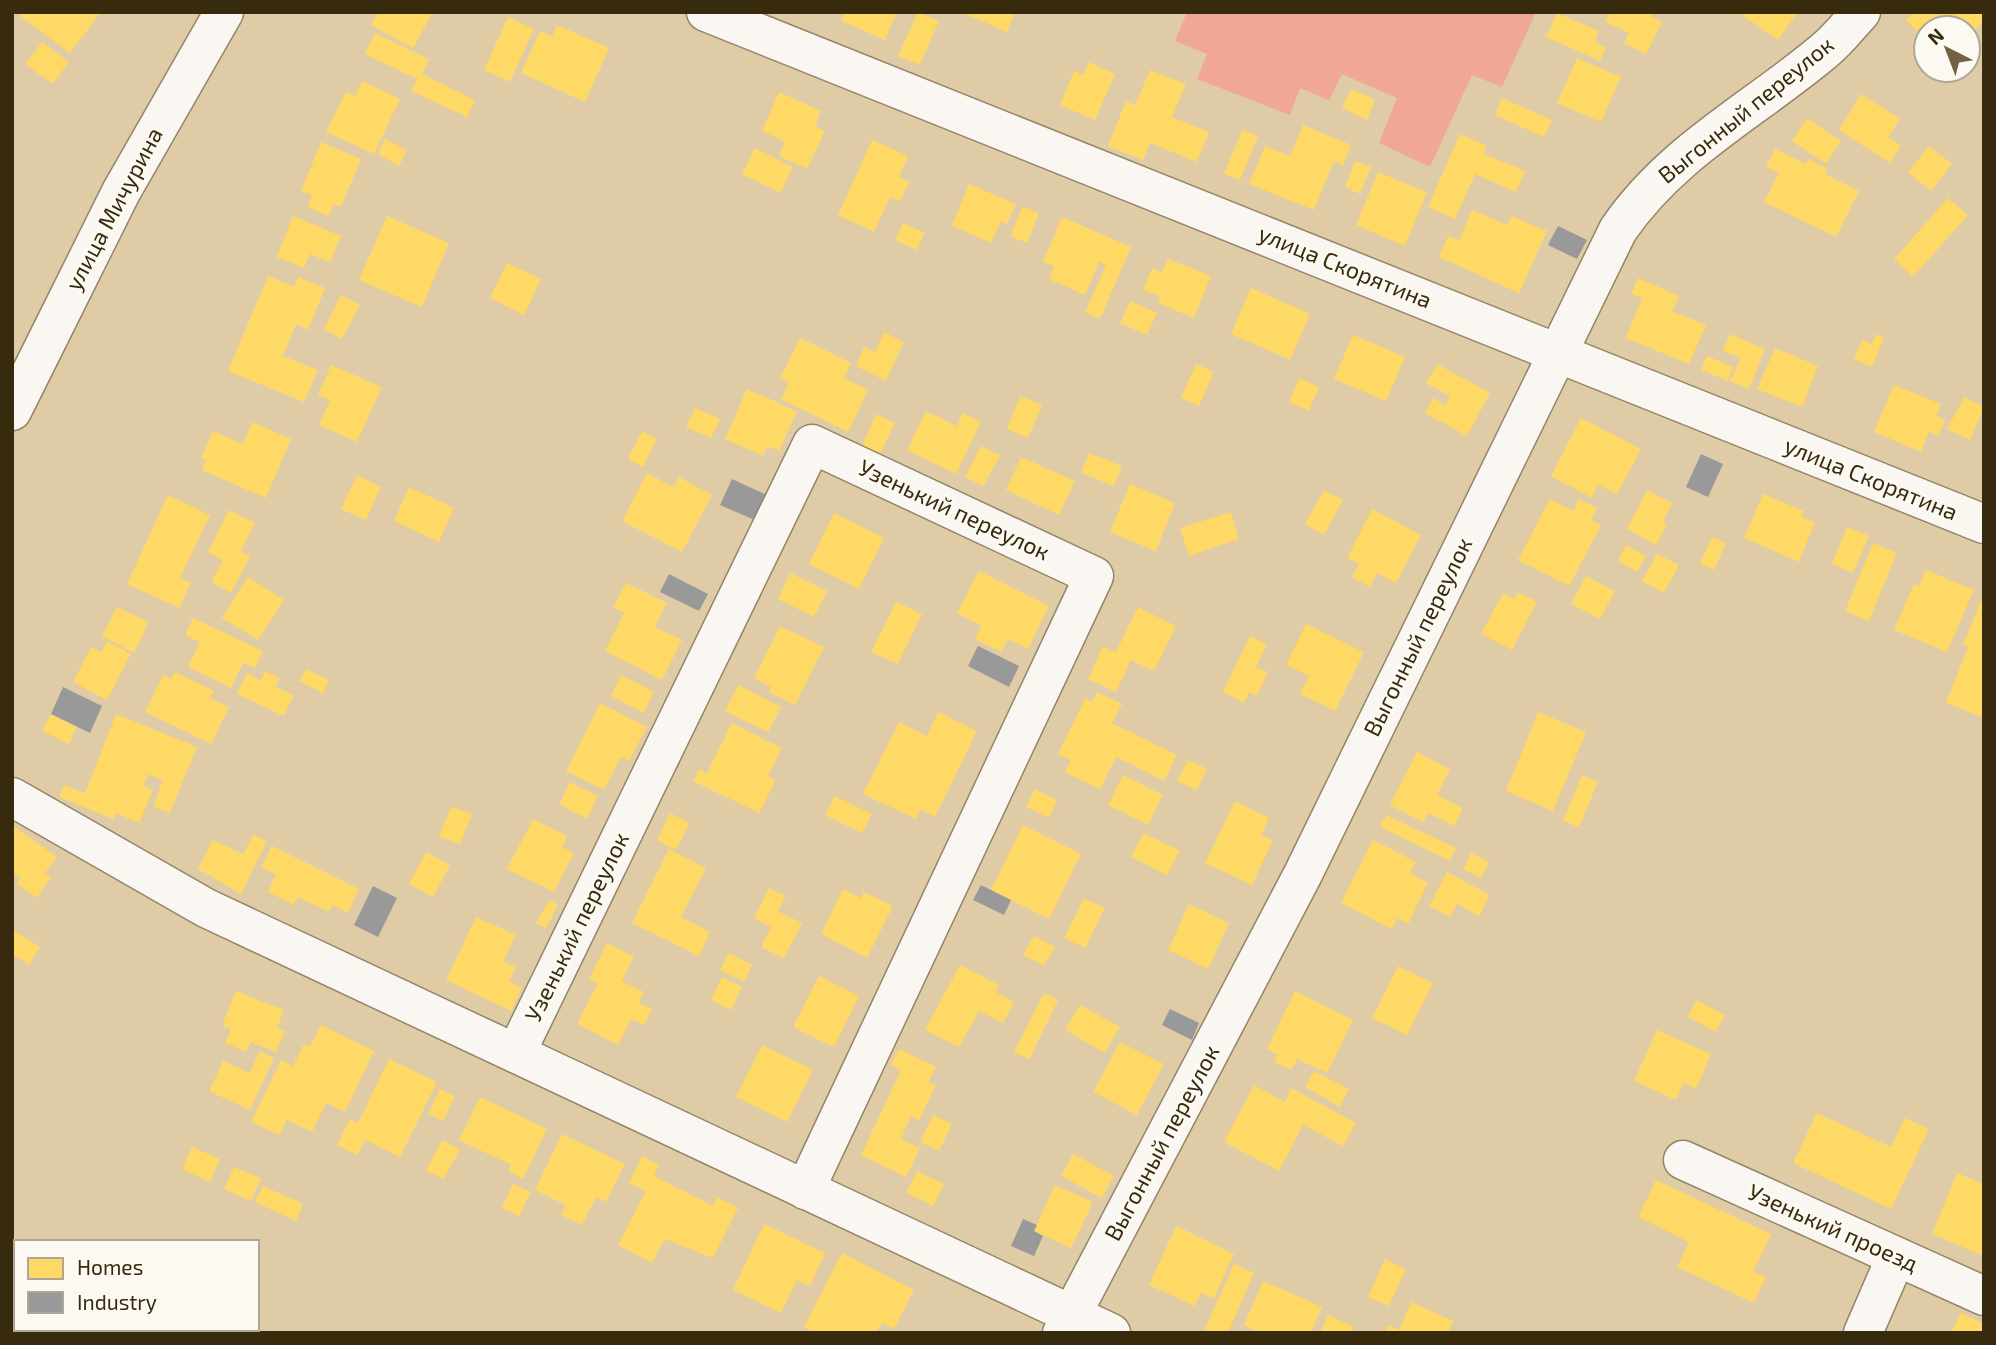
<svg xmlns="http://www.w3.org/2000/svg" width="1996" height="1345" font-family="'Exo 2',sans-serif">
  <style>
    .green { fill: #f0a793 }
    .homes { fill: #ffd966 }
    .industry { fill: #999 }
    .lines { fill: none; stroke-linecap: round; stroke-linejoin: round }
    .minor-casing { stroke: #938569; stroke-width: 41 }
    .minor { stroke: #faf7f2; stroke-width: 38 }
    .labels { text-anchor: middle; stroke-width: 7; stroke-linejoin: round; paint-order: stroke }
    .street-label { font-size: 23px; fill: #382a0d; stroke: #fcf9f2 }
  </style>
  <rect width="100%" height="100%" fill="#dfcba5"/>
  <polygon class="green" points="1187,12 1536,12 1502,87 1472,75 1430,167 1379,143 1397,98 1342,74 1329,100 1300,88 1290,115 1197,79 1207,54 1175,41"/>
  <g class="homes">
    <polygon points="23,12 101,12 70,53 20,16"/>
    <polygon points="378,12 433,12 413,48 371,25"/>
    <polygon points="845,12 897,12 885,40 842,21"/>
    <polygon points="918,12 939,21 920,65 898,56"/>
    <polygon points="961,12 1015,12 1007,32"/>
    <polygon points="1610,12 1653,12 1651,16 1662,22 1646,54 1624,43 1629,33 1605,22"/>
    <polygon points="1738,12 1798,12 1778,40"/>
    <polygon points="1914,12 1981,12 1984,21 1972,33 1968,32 1968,28 1926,28 1926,39 1906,21"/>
    <polygon points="1557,13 1599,31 1595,42 1606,47 1600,61 1546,37"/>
    <polygon points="508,17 534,29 510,82 484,70"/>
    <polygon points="557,25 609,48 585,102 521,73 540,31 552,36"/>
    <polygon points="375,33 429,59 422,74 475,100 467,117 411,91 417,79 365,54"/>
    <polygon points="42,42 69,62 53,84 25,64"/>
    <polygon points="1577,58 1621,77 1601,122 1557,103"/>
    <polygon points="1089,62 1115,74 1095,120 1060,105 1074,71 1083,75"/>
    <polygon points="1150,70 1186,84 1172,117 1209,132 1197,162 1150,143 1143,160 1108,146 1126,101 1135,105"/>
    <polygon points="362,81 400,99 374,154 326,132 346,92 355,96"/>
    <polygon points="1351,89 1375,100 1367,120 1342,108"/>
    <polygon points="779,92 821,111 815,126 825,131 807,169 779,156 785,142 762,131"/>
    <polygon points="1861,94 1900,119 1888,137 1901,146 1890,163 1839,130"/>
    <polygon points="1502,98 1552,120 1544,137 1495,115"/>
    <polygon points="1807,118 1841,141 1826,164 1792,141"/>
    <polygon points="1303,125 1351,145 1343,165 1334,161 1314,210 1249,184 1265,146 1290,156"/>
    <polygon points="1242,130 1258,136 1240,180 1224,174"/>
    <polygon points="1460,134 1487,146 1484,154 1525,171 1516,192 1475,174 1455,219 1428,207"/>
    <polygon points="385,139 407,150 399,166 378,154"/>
    <polygon points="872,140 908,156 899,177 910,182 900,201 890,197 874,232 838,215"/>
    <polygon points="321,142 361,159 341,207 334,204 329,216 308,207 312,195 301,191"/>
    <polygon points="1929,146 1952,164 1931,191 1908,172"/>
    <polygon points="755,148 793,167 780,193 742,174"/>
    <polygon points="1775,149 1806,164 1808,159 1827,168 1825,174 1859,191 1836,237 1764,202 1779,173 1766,167"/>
    <polygon points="1355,161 1371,167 1360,194 1345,187"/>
    <polygon points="1378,172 1427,192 1405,246 1356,225"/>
    <polygon points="969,184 1016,204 1007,224 1001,221 991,243 952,226"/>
    <polygon points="1948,198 1968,215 1913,277 1894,259"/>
    <polygon points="1023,206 1039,213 1027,243 1010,236"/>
    <polygon points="1472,210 1507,225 1511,216 1547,231 1519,293 1439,257 1448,236 1459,240"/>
    <polygon points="293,216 341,236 330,262 310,254 304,268 277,257"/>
    <polygon points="387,216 449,243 422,307 359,280"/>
    <polygon points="1062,217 1131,247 1100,319 1085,312 1106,265 1099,262 1085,295 1049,279 1054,266 1043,262"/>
    <polygon points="903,223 925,233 917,250 895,240"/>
    <polygon points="1168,259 1211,276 1194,318 1158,303 1161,297 1143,290 1152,268 1162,272"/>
    <polygon points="507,263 541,279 524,315 490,298"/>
    <polygon points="268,276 294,287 298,277 325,288 308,330 296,324 283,356 318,370 304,402 228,371"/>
    <polygon points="1638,278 1679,296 1672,311 1706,325 1689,364 1626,338 1642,298 1631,294"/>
    <polygon points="1251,288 1310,314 1290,360 1231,334"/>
    <polygon points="341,295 360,305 342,339 324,329"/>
    <polygon points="1130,301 1157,313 1147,335 1120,323"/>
    <polygon points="884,332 904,342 886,381 856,366 864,347 875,352"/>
    <polygon points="1730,334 1765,349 1749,389 1730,381 1741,358 1723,351"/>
    <polygon points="1876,334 1884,338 1872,367 1854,359 1862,340 1872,344"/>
    <polygon points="1353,335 1405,357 1386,401 1334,379"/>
    <polygon points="800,338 851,363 844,378 868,390 848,432 781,399 789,382 780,378"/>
    <polygon points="1775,348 1818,366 1802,407 1757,389"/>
    <polygon points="1707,356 1733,367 1728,381 1701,370"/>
    <polygon points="1196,364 1214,372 1199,406 1181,398"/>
    <polygon points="1437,364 1490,393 1467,436 1425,413 1433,398 1445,405 1450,396 1426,383"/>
    <polygon points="331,365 382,387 357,442 319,425 330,400 318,395"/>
    <polygon points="1299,378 1319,387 1309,411 1289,402"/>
    <polygon points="1894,385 1941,404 1936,416 1945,420 1938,436 1929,432 1921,452 1874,432"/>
    <polygon points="747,389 797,411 779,451 767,446 763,456 725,439"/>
    <polygon points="1020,396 1042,405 1028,438 1007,429"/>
    <polygon points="1964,397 1984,407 1970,440 1947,429"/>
    <polygon points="695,408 720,419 711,438 686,427"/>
    <polygon points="926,411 957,426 963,413 981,422 956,474 907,450"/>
    <polygon points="876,414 895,423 880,454 862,446"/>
    <polygon points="1581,418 1641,449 1617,494 1598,485 1592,498 1551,476"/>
    <polygon points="252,422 291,439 266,498 202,470 206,460 201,458 213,431 243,444"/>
    <polygon points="642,431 657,439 643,467 628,459"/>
    <polygon points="981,446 1000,455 984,486 965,477"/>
    <polygon points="1089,453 1122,466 1114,486 1081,473"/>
    <polygon points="1021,457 1075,481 1059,515 1006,490"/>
    <polygon points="647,473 673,487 679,477 712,495 682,552 622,521"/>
    <polygon points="357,475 381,487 366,520 341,509"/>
    <polygon points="1130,484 1175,503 1156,551 1110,532"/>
    <polygon points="409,487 454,508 439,542 394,521"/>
    <polygon points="1324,490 1343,500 1324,535 1305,524"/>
    <polygon points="1647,490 1672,503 1663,522 1667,524 1656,545 1627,529"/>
    <polygon points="1763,494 1804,511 1802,517 1815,522 1799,562 1744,538"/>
    <polygon points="168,495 210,515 180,578 191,583 179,608 127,584"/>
    <polygon points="1550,499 1573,511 1579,499 1597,508 1591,520 1601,525 1569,586 1518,560"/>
    <polygon points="1372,509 1421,535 1396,583 1377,573 1370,587 1352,577 1359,564 1347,558"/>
    <polygon points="229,510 255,523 241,551 250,556 231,593 211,582 223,560 208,552"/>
    <polygon points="1231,512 1239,539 1189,556 1180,528"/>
    <polygon points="834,513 884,538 859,589 809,564"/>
    <polygon points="1847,527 1869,536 1853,573 1832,564"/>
    <polygon points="1712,537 1726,543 1714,570 1700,564"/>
    <polygon points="1873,543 1897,553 1869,621 1845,611"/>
    <polygon points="1626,545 1646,556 1637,572 1618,561"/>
    <polygon points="1657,554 1679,565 1664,593 1642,581"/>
    <polygon points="1926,570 1974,590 1947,652 1894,630 1914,584 1919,586"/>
    <polygon points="979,571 1049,606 1028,649 1008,639 1001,652 975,639 981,626 957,613"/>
    <polygon points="790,573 827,591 814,617 778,599"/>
    <polygon points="1586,576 1615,591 1600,619 1571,604"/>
    <polygon points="248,577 284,600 258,640 222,618"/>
    <polygon points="626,583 667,603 655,627 682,640 662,680 605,651 624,613 613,607"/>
    <polygon points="1518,592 1537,602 1512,650 1481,634 1503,593 1514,599"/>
    <polygon points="1984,593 1984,718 1946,703 1968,647 1963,645"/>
    <polygon points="896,602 922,614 898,664 871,652"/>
    <polygon points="117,607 149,622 134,653 102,636"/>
    <polygon points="1138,607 1176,626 1154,671 1131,660 1116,692 1088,679 1103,646 1116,652"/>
    <polygon points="193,618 263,651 255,668 243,663 231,688 188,667 200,642 185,635"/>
    <polygon points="1306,624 1364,652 1335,711 1300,694 1309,676 1286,665"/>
    <polygon points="780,626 824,647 795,705 769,692 771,687 754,678"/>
    <polygon points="1250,636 1267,644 1256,667 1268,672 1257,696 1249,692 1244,703 1223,692"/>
    <polygon points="107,641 131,654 107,700 73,682 91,647 101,652"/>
    <polygon points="306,669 329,680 323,693 299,681"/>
    <polygon points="265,671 280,678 276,687 294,695 284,716 237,694 247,673 261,680"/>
    <polygon points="175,672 214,691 210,698 229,707 211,744 145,712 163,675 171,679"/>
    <polygon points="621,675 654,692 644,713 611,696"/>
    <polygon points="738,685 781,707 768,732 725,711"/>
    <polygon points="1097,692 1122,704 1112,723 1177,755 1164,781 1116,757 1100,789 1065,772 1071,760 1058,754 1085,699 1092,702"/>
    <polygon points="600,703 647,727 629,761 621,757 604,790 566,771"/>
    <polygon points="938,712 977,731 935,817 920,809 916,819 863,794 899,722 927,736"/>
    <polygon points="1538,712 1586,732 1553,811 1506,791"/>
    <polygon points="51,714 77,727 69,744 42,731"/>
    <polygon points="116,714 197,747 170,813 153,807 163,780 148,774 144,786 153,790 139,823 116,813 113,819 59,797 64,785 85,793"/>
    <polygon points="732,723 782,748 768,776 776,780 759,813 693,781 699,769 707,773"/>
    <polygon points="1417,752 1450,769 1437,795 1463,808 1454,826 1428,813 1423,822 1390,805"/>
    <polygon points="1188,760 1207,769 1197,790 1177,781"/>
    <polygon points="1123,775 1163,795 1148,825 1108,805"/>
    <polygon points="1582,775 1598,782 1579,827 1563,821"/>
    <polygon points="570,782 598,796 587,819 559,804"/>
    <polygon points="1035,789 1057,800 1049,818 1026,807"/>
    <polygon points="835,796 872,814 862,833 825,815"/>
    <polygon points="1235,801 1269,818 1261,835 1273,840 1252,885 1205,863"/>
    <polygon points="451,807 472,814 460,844 439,837"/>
    <polygon points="670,813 690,823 676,850 657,840"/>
    <polygon points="1386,815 1456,848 1450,861 1380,827"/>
    <polygon points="533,819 567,836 562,847 574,853 554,892 507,869"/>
    <polygon points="12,825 57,857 45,873 51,877 37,898 17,884 21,878 12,872"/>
    <polygon points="1023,825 1081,854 1049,919 991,890"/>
    <polygon points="1144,833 1180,851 1167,875 1131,857"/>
    <polygon points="253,835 267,841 241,894 198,869 213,840 243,854"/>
    <polygon points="1373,840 1416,862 1410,873 1428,883 1408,924 1397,918 1392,929 1341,903"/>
    <polygon points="272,846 359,889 348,913 332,905 329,912 298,897 294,905 268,892 276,875 261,867"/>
    <polygon points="669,849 706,868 681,917 710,932 699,956 632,923"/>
    <polygon points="426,852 450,865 433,897 409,884"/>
    <polygon points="1471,853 1489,862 1481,878 1463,869"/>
    <polygon points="1447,872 1490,895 1479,916 1457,904 1450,917 1429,906"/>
    <polygon points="769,888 786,896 778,911 802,923 784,958 761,947 771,927 754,918"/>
    <polygon points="843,889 861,898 864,892 893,906 867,958 821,934"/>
    <polygon points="1084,898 1105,908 1085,948 1064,938"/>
    <polygon points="549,900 558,905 546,928 536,923"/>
    <polygon points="1189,904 1229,923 1208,969 1168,950"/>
    <polygon points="476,917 516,935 503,961 516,967 509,981 522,988 511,1011 446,980"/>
    <polygon points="12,929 40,947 29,965 12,954"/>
    <polygon points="1034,936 1055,947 1044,966 1023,955"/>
    <polygon points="607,943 634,957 622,981 644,992 639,1003 652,1009 644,1025 631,1019 618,1045 577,1024 598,983 589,979"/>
    <polygon points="729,953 752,965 744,982 720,970"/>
    <polygon points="960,965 999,985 996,992 1014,1002 1003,1023 979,1011 959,1047 925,1030"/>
    <polygon points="1398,966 1433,983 1407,1035 1372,1018"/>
    <polygon points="819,976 859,996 834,1047 793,1027"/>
    <polygon points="722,977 742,987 731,1010 711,1000"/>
    <polygon points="236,991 284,1010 277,1028 285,1031 276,1052 251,1042 246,1052 225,1043 231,1029 222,1025"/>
    <polygon points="1295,991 1353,1020 1327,1073 1297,1059 1291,1070 1274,1062 1278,1055 1267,1049"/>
    <polygon points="1044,993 1058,1000 1029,1060 1014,1052"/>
    <polygon points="1696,1000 1725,1015 1716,1032 1688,1017"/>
    <polygon points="1080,1005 1120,1027 1105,1053 1065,1030"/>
    <polygon points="321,1025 374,1051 345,1112 326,1103 312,1132 287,1120 279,1135 251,1122 281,1060 293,1066 304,1044 310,1047"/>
    <polygon points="1657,1030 1711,1054 1696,1089 1684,1083 1676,1100 1634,1081"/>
    <polygon points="1120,1042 1164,1064 1137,1115 1093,1092"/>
    <polygon points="762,1045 813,1070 787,1122 736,1097"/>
    <polygon points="899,1049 936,1067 928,1082 936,1085 919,1120 911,1116 901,1139 920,1148 906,1177 861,1155 901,1070 891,1065"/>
    <polygon points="260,1051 274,1058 250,1110 209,1091 223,1061 250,1073"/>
    <polygon points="389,1059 437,1082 400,1157 365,1140 357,1155 337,1145 350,1119 358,1123"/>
    <polygon points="1314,1071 1349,1089 1340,1107 1305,1087"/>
    <polygon points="1254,1085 1285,1102 1291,1088 1356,1123 1343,1146 1303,1125 1279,1171 1224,1142"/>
    <polygon points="440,1089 455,1096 443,1121 428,1114"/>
    <polygon points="480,1097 547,1129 523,1179 508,1171 511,1165 459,1140"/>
    <polygon points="1817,1113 1891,1147 1905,1118 1929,1129 1891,1209 1793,1163"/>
    <polygon points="933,1115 952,1124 939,1151 920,1142"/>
    <polygon points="562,1134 625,1164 606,1202 596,1197 582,1225 561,1215 566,1205 535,1190"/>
    <polygon points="442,1140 460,1149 444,1179 426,1171"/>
    <polygon points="192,1147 220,1159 210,1182 182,1169"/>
    <polygon points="1073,1154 1114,1176 1102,1198 1061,1176"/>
    <polygon points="642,1156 659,1165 654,1176 713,1206 717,1197 738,1208 713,1258 665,1239 652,1263 618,1245 646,1191 629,1183"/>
    <polygon points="234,1167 261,1178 251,1201 224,1189"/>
    <polygon points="917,1171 944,1184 933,1206 906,1193"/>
    <polygon points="1957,1173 1984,1184 1984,1256 1932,1234"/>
    <polygon points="1656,1180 1771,1234 1753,1272 1766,1277 1754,1303 1677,1267 1689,1242 1638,1217"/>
    <polygon points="513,1184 531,1192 519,1216 502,1208"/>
    <polygon points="1055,1185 1093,1202 1071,1248 1034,1231"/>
    <polygon points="263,1186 303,1204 296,1221 255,1202"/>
    <polygon points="764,1224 825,1253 810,1286 797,1280 781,1313 733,1290"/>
    <polygon points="1176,1226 1234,1254 1214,1298 1201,1293 1195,1306 1149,1285"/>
    <polygon points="842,1253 914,1290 894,1329 882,1323 876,1333 815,1333 804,1327"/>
    <polygon points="1385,1259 1406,1269 1389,1306 1368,1297"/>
    <polygon points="1234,1264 1254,1273 1228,1333 1214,1333 1205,1329"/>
    <polygon points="1263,1281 1322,1307 1311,1333 1262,1333 1244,1325"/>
    <polygon points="1411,1302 1453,1321 1448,1333 1385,1333 1388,1325 1399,1330"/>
    <polygon points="1961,1313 1984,1324 1984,1333 1951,1333"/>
    <polygon points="1328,1315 1354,1327 1351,1333 1320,1333"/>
  </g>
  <g class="industry">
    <polygon points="1558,226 1587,240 1577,259 1548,245"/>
    <polygon points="1701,454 1723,464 1708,497 1686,487"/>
    <polygon points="732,479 769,496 757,521 720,505"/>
    <polygon points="669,574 708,594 699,611 660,592"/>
    <polygon points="978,646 1019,666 1009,687 968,666"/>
    <polygon points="63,687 102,706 90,733 51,714"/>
    <polygon points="981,885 1011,900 1004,915 973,900"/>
    <polygon points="373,886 397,898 378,937 354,925"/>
    <polygon points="1170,1009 1199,1023 1192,1040 1162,1025"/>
    <polygon points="1023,1219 1037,1225 1034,1231 1043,1236 1034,1256 1011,1246"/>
  </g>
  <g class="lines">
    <g class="minor-casing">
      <g id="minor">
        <polyline points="706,12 1984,524"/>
        <polyline points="12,411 121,192 224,12"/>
        <polyline points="12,797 206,908 1111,1333"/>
        <polyline points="516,1053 812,444 1094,576 805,1190"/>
        <polyline points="1683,1160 1984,1296"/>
        <path d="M 1062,1333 L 1303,874 L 1618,230 C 1671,152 1754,110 1824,51 C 1838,40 1849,25 1861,12"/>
        <polyline points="1863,1333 1896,1257"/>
      </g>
    </g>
    <use href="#minor" class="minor"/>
  </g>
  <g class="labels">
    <g class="street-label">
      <text transform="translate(1746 110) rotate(-39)" y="8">Выгонный переулок</text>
      <text transform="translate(114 209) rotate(-62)" y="8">улица Мичурина</text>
      <text transform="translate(1345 267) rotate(22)" y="8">улица Скорятина</text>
      <text transform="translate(1871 479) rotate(22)" y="8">улица Скорятина</text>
      <text transform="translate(954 510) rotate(25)" y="8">Узенький переулок</text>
      <text transform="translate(1418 637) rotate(-64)" y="8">Выгонный переулок</text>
      <text transform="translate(577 927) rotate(-64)" y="8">Узенький переулок</text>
      <text transform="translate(1162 1143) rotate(-62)" y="8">Выгонный переулок</text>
      <text transform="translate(1833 1228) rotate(24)" y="8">Узенький проезд</text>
    </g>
  </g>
  <rect width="1996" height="1345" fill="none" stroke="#382a0d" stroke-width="28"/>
  <rect x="14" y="1240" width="245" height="91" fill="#fcf9f2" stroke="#aea696" stroke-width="2"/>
  <rect x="28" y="1258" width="35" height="21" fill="#ffd966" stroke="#aea696" stroke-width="2"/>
  <text x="77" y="1275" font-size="21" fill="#382a0d">Homes</text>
  <rect x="28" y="1292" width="35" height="21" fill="#999999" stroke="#aea696" stroke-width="2"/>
  <text x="77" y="1310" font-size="21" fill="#382a0d">Industry</text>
  <g transform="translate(1947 49) rotate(318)"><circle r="33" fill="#fcf9f2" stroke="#aea696" stroke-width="2"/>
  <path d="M0-5L12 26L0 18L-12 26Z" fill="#726242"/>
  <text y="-10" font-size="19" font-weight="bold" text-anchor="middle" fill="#382a0d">N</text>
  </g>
</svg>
